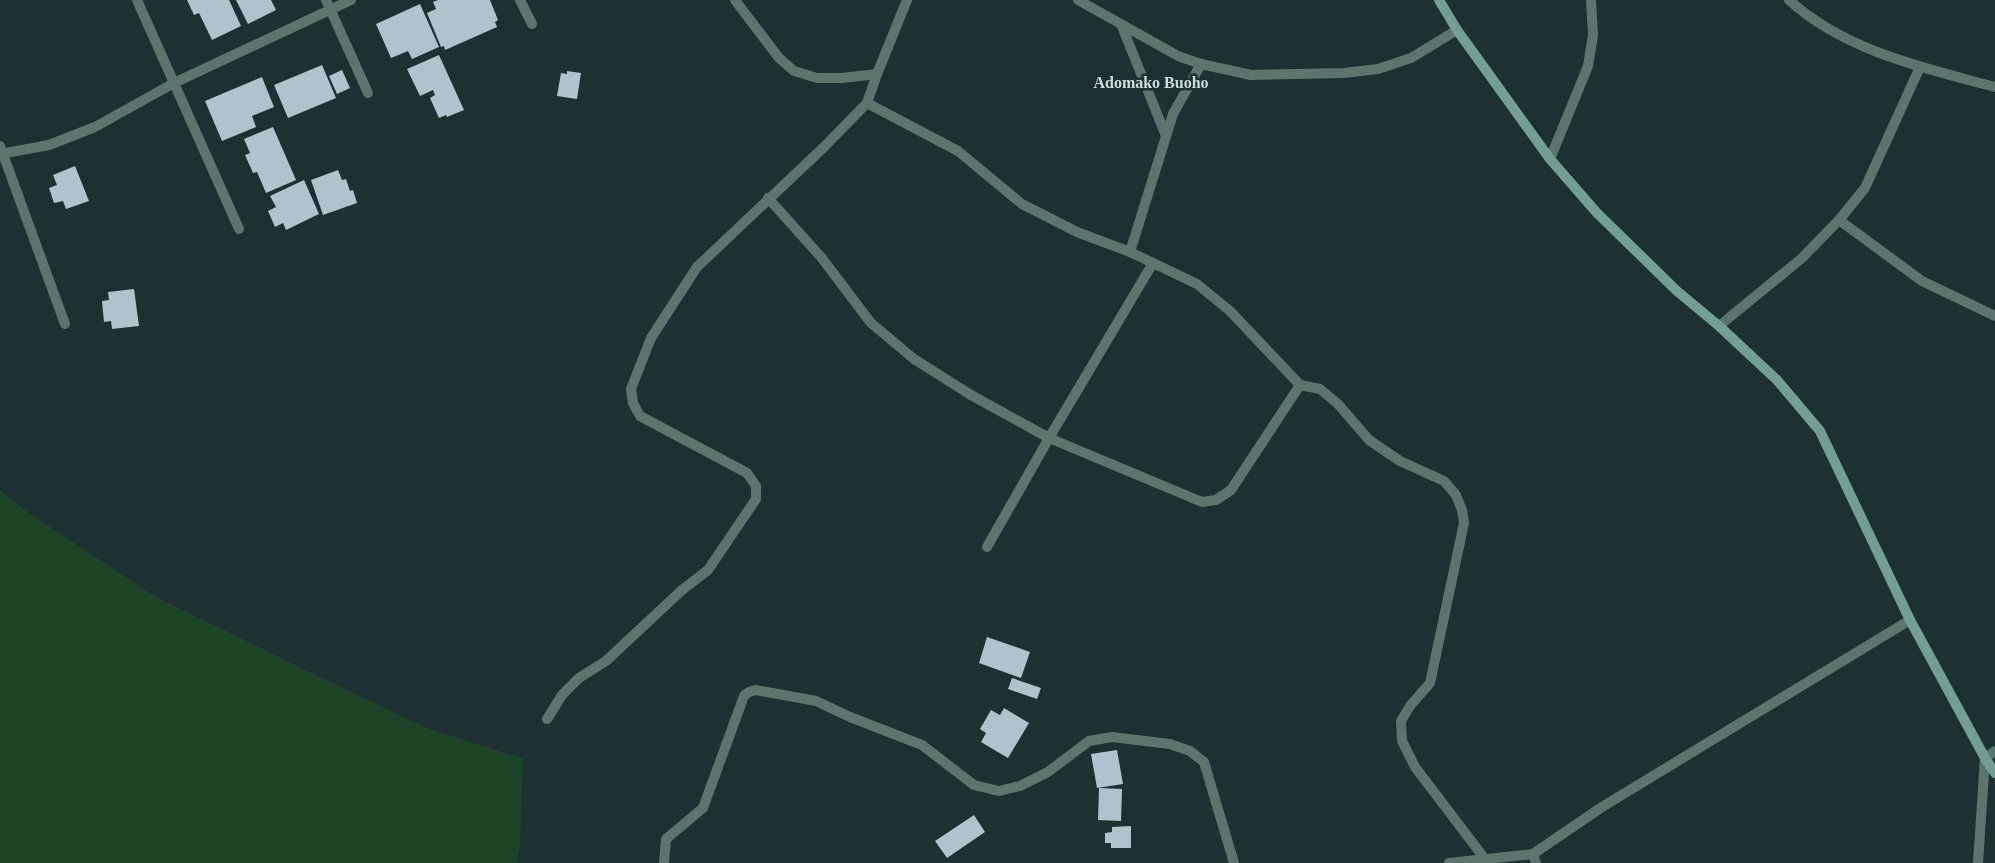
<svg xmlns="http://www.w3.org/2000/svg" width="1995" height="863" font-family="'Times New Roman',serif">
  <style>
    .green { fill: #1d4328 }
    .building { fill: #afc3cc }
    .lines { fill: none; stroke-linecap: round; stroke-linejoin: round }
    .street { stroke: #5b756e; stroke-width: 10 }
    .secondary { stroke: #739e93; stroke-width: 10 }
    .labels { text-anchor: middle; stroke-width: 5; stroke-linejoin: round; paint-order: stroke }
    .quarter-label { font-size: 16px; font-weight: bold; fill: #cedadb; stroke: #1d3132 }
  </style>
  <rect width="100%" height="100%" fill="#1d3132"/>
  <polygon class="green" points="0,490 26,511 156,597 424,727 523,759 520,847 516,863 0,863"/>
  <g class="building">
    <polygon points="187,0 229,0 241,26 212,40 199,13 194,15"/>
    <polygon points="236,0 271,0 276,10 248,24"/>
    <polygon points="438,0 490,0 498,20 495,22 497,27 445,50 444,46 441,47 427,13 436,9 433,2"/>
    <polygon points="420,4 439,47 412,59 408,51 391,58 376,24"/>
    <polygon points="439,55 464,110 447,117 446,115 439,118 430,98 435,95 433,90 420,96 407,69"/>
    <polygon points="322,65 336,98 288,118 274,85"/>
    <polygon points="342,70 350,88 337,94 329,76"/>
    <polygon points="567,71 581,73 577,99 557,96 561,73 567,74"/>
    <polygon points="262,77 274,107 252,116 256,127 222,141 205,101"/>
    <polygon points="273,127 296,180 266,193 257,172 253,173 245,155 250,153 244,139"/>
    <polygon points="75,166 89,201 66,209 63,201 54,203 49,188 57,185 53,175"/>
    <polygon points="338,170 342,180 346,179 350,191 353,190 357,203 323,215 311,180"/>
    <polygon points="304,180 319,214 286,230 283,223 275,227 268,211 276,207 270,196"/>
    <polygon points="134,289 139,326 112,329 111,321 104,322 102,301 109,300 108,292"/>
    <polygon points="987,637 1030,652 1021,678 979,663"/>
    <polygon points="1012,678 1041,688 1037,699 1008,689"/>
    <polygon points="1004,708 1029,723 1008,758 981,742 986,733 980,729 991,710 1000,715"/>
    <polygon points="1117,750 1123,784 1097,788 1091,754"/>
    <polygon points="1099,788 1122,789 1121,821 1098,820"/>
    <polygon points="974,815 985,832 947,858 935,841"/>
    <polygon points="1131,826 1131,848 1111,848 1111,843 1105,843 1105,833 1112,832 1112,827"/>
  </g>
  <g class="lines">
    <g class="street">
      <polyline points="137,0 239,229"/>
      <polyline points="326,0 368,93"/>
      <polyline points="520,0 532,24"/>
      <polyline points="735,0 779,58 794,71 817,78 842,78 877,74"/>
      <polyline points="1078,0 1178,56 1201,64 1251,75 1344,73 1378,69 1411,58 1457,30"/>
      <path d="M 1789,0 C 1845,51 1924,68 1995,87"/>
      <polyline points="1121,24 1166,136"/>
      <polyline points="867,103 958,151 1022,204 1077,232 1130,252 1197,284 1230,311 1300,385 1320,389 1338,404 1369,440 1400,461 1444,481 1456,495 1462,510 1464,523 1430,683 1410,706 1401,721 1402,741 1415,767 1485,859"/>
      <polyline points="0,146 65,324"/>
      <polyline points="0,154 49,145 95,127 174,83 351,0"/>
      <polyline points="1550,159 1588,66 1593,35 1591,0"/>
      <polyline points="768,198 821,257 871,323 914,359 971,395 1049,438 1202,502 1216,500 1231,490 1300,385"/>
      <polyline points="1839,220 1922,281 1995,316"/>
      <polyline points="1130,252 1173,114 1201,64"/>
      <polyline points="1719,326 1802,258 1839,220 1865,188 1920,67"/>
      <polyline points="987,547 1049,438 1153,263"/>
      <polyline points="547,719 562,695 579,678 606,661 682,590 708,570 756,499 756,486 747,473 640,416 633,403 631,389 651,338 697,267 824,147 867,103 877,74 907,0"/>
      <polyline points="664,863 666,839 703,808 744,696 749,692 756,690 816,701 850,717 922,745 974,785 999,791 1020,786 1048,772 1089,741 1112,737 1170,744 1190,751 1204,762 1234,863"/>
      <polyline points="1449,863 1533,854"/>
      <polyline points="1536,863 1533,854 1602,807 1910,620"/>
      <polyline points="1978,863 1985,758 1995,751"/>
    </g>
    <polyline class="secondary" points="1439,0 1457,30 1550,159 1597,213 1677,291 1719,326 1777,380 1820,431 1910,620 1985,758 1995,773"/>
  </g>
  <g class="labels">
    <g class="quarter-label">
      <text x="1151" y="88">Adomako Buoho</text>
    </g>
  </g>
</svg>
